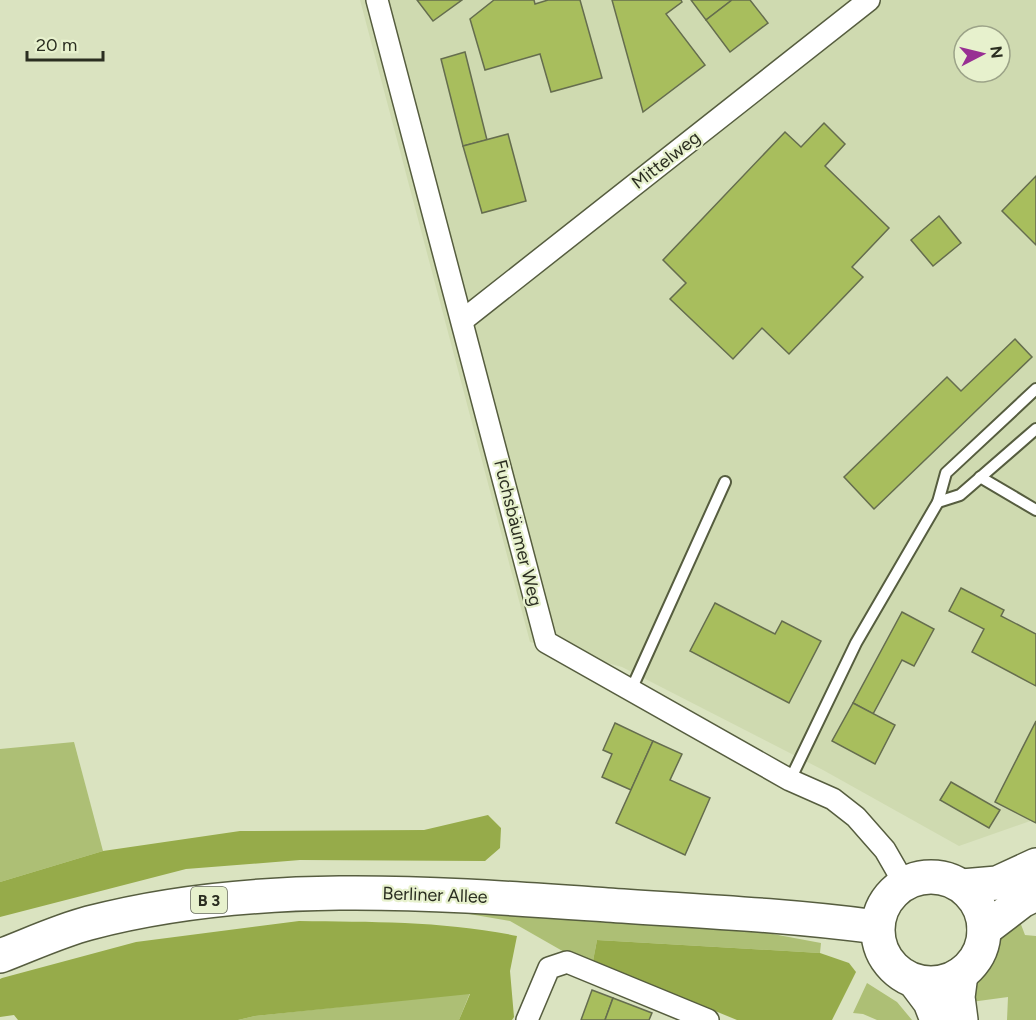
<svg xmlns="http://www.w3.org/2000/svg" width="1036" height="1020" font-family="Figtree,sans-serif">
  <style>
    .built { fill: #cfdab0; fill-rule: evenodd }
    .green { fill: #adbf75 }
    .forest { fill: #96ab4a }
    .building { fill: #a8be5d; stroke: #656d4e; stroke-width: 1.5 }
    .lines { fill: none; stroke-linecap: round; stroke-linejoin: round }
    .service-casing { stroke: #565d3f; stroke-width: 14 }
    .minor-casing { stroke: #565d3f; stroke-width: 24 }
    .primary-casing { stroke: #565d3f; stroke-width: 36 }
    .service { stroke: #fff; stroke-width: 10 }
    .minor { stroke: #fff; stroke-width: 21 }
    .primary { stroke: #fff; stroke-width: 33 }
    .labels { text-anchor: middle; stroke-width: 4.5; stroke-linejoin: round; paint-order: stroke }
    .shield { fill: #e7f1cd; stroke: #636855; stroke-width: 1.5 }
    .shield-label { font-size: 16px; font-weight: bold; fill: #2b2e21 }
    .street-label { font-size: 18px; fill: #2b2e21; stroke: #e7f1cd }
  </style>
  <rect width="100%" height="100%" fill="#dae3c0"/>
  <path class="built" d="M 360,0 L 1036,0 L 1036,819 L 959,846 L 823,770 L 622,667 L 530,642 ZM 964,36 L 1000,36 L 1000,72 L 964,72 Z"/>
  <g class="green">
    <polygon points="74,742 103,851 0,882 0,749"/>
    <polygon points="470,909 746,929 821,943 820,953 597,940 593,961 566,953 510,921 469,914"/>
    <path d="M 1017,914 L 1025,935 L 1036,936 L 1036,1020 L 1007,1020 L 1008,997 L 971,1002 C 977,969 997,940 1017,914 Z"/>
    <polygon points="867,983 897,1002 912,1020 877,1020 863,1014 853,1013"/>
    <polygon points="470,993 459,1020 238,1020 255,1016"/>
  </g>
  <g class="forest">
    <polygon points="488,815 501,828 500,848 485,861 300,860 186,869 0,917 0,882 103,851 240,831 424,830"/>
    <path d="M 299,921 C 372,922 445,921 517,936 L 510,971 L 514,1017 L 512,1020 L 459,1020 L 470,994 L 255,1016 L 238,1020 L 18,1020 L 14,1015 L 0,1017 L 0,979 L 2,978 L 136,942 Z"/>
    <polygon points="597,940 820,953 849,963 856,972 832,1020 737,1020 593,961"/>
  </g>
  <g class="building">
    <polygon points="417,0 462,0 433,21"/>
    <polygon points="494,0 534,0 535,4 548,0 580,0 602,78 551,92 540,54 485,70 470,19"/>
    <polygon points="612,0 681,0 682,2 666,14 705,65 643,112"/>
    <polygon points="691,0 732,0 706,20"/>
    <polygon points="732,0 750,0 768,23 730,52 706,20"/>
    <polygon points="465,52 487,140 463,146 441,59"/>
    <polygon points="824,123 845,144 825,166 889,228 852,267 863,277 789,354 762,328 733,359 670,299 686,283 663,260 785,132 801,147"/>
    <polygon points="508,134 526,201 482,213 463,146"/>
    <polygon points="1036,176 1036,245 1002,211"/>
    <polygon points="939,216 961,243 933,266 911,240"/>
    <polygon points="1015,339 1032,357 874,509 844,477 947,377 961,391"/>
    <polygon points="961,588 1004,610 1001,616 1036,634 1036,686 972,652 984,629 949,611"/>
    <polygon points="715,603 775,634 782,621 821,641 789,703 690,651"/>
    <polygon points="902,612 934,629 914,666 902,660 873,714 853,703"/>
    <polygon points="853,703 895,725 875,764 832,741"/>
    <polygon points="1036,721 1036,823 995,802"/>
    <polygon points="615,723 653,741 631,790 602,777 612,754 603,750"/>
    <polygon points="653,741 682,754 670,780 710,798 685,855 616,823"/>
    <polygon points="951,782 1000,810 989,828 940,800"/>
    <polygon points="592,990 613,998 605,1020 581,1020"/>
    <polygon points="613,998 652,1013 649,1020 605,1020"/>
  </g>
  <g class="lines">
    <g class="service-casing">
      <g id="service">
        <polyline points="980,477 1036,510"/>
        <polyline points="938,502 960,495 1036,429"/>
        <polyline points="631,690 725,482"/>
        <polyline points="790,780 856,643 938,502 946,473 1036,389"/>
      </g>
    </g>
    <g class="minor-casing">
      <g id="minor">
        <polyline points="377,0 546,642 790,780 833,799 856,817 885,850 904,883"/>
        <polyline points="463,320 869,0"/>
        <polyline points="527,1020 549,968 567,962 708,1020"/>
      </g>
    </g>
    <g class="primary-casing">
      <g id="primary">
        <circle cx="931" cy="930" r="53"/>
        <polyline points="962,886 997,883 1036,865"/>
        <polyline points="984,930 1022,901 1036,894"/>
        <path d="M 0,956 C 29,945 59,931 89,923 C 257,879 435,893 607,905 C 697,911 787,915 877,927"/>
        <polyline points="961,974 958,997 961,1020"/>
        <polyline points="915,982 930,1002 937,1020"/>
      </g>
    </g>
    <use href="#service" class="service"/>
    <use href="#minor" class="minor"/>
    <use href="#primary" class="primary"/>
  </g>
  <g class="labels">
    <rect class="shield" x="191" y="887" width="36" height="26" rx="4.5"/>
    <g class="shield-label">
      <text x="209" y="906">B 3</text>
    </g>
    <g class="street-label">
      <text transform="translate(666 160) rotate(-38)" y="6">Mittelweg</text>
      <text transform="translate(518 533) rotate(76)" y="6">Fuchsbäumer Weg</text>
      <text transform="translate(435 895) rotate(2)" y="6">Berliner Allee</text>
    </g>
  </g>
  <g transform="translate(982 54) rotate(83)"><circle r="28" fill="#e7f1cd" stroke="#9ca388" stroke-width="1.5"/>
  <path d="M0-4.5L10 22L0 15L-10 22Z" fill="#982f93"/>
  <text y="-9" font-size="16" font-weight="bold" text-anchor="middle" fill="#2b2e21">N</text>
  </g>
  <path d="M27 51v9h76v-9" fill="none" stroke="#2b2e21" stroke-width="3"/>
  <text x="36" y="51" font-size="18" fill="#2b2e21" stroke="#e7f1cd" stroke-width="4.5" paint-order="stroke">20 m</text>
</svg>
